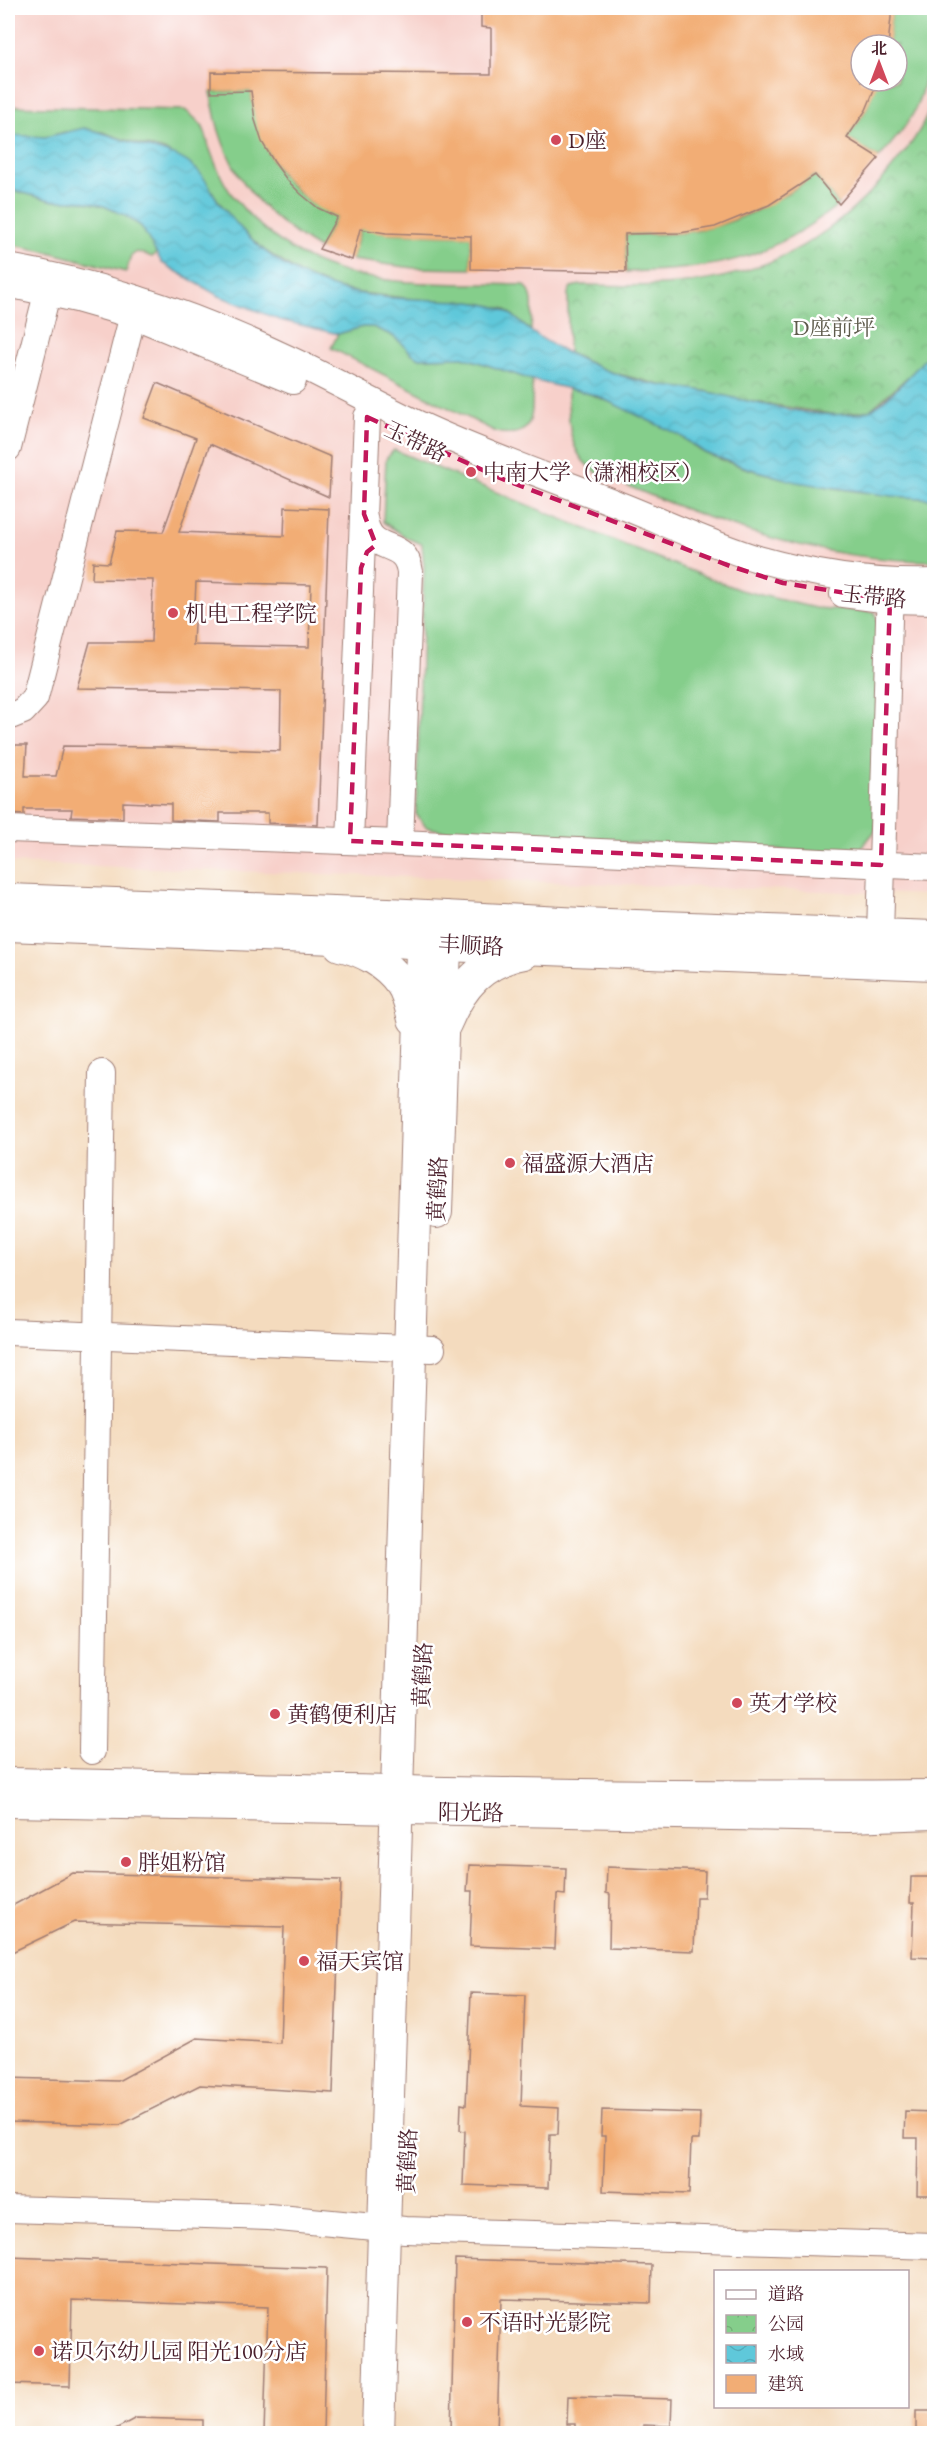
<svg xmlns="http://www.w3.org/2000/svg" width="942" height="2441" font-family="'EB Garamond','Noto Serif SC',serif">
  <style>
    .built { fill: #f7d0ca; fill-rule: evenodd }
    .green { fill: #85ce8b; stroke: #68765b; stroke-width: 1.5 }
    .park { fill: url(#park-crowns); stroke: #68765b; stroke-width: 1.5 }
    .water { fill: url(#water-waves); stroke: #547482; stroke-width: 1.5 }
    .building { fill: #f2ad75; fill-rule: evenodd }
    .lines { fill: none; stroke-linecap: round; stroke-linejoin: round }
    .minor-casing { stroke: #9f7d74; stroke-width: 28 }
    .major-casing { stroke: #9f7d74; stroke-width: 34 }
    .minor { stroke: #fff; stroke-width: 26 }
    .major { stroke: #fff; stroke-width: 32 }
    .marked { fill: none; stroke: #c2185b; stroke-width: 4.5; stroke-dasharray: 12 8; stroke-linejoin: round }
    .poi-dot { fill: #d1495b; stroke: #fff; stroke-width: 2 }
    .labels { text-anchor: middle; stroke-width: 5; stroke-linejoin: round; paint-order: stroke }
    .poi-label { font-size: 22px; fill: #4a1f2b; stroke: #fff; text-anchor: start }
    .park-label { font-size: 22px; fill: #5f5c4d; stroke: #fff }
    .street-label { font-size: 22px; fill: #4a1f2b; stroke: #fff }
  </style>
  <defs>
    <pattern id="park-crowns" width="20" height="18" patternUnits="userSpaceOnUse" patternTransform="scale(1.5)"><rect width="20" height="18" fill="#85ce8b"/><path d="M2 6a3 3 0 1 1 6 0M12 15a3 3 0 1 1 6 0" fill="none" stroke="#74b078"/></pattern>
    <pattern id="water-waves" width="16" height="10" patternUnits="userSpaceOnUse" patternTransform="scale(1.5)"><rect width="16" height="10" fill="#5fc8da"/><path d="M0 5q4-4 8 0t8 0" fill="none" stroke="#54abbb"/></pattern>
  </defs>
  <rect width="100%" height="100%" fill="#fff"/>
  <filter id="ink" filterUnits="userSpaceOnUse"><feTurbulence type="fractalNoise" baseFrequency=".0167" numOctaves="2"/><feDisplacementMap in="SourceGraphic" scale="12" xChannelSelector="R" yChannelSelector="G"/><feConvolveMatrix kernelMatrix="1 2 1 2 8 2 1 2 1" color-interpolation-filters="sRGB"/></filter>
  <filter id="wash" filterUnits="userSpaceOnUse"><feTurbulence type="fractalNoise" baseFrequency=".008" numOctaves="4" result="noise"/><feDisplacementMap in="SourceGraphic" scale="24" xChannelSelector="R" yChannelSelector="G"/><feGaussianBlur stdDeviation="1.35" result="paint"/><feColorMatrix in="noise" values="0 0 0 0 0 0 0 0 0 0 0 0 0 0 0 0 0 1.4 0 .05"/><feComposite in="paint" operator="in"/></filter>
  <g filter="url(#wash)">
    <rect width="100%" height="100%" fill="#f4dbbe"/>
    <path class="built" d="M 8,8 L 934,8 L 934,895 L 8,863 ZM 861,45 L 897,45 L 897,81 L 861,81 Z"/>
    <g class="green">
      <path d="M 892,8 L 932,8 C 929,42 929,82 913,114 C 904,130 891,144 879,158 L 847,138 L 866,110 L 877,81 L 897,81 L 897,45 L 888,45 Z"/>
      <path d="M 251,91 C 258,149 282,191 337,217 L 319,249 C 256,211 220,166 211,92 Z"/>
      <path d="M 8,106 L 185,110 C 191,115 197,119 202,126 C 206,132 207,140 209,147 C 215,163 222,182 233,196 C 312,297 410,281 524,285 C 537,295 531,317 531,331 L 505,309 L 478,303 L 414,299 L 360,293 L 332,287 L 299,273 L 264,250 L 239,228 L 219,202 L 198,171 L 164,150 L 137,144 L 102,132 L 65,132 L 46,137 L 29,138 L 8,135 Z"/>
      <path d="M 815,175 L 839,204 C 766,262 715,269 626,272 L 625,234 C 644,234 663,235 681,233 C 731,228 774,204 815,175 Z"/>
      <polygon points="8,189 54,201 82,201 104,206 124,215 141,226 157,253 152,257 137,252 131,256 126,272 49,252 8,244"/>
      <polygon points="361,227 386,233 471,236 471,269 414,268 352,260"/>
      <path d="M 362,327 L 373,327 L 391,335 L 404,345 L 411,353 L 420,358 L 463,357 L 532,380 C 532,411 538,441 496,432 L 331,348 L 338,334 Z"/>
      <path d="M 568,387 C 606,398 642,416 677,434 C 688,440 696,450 707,454 C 776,483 860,494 934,499 L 934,561 C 810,561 714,522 601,475 C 567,458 568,420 568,387 Z"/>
      <polygon points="394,450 632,548 740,590 815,608 875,612 882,635 876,830 856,854 456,834 426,827 416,814 424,567 422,544 409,539 383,522 386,459"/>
    </g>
    <path class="park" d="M 934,96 L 934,347 L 919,367 L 870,410 L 837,415 L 729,398 L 705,391 L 664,386 L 607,371 L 568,353 L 568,293 L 571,287 L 581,285 C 609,285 637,287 664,285 C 755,280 828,244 887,174 C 907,150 926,127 934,96 Z"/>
    <path class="water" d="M 84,128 C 102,132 118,138 135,144 C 159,152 175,150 196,169 C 207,178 212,194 221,205 C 242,232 268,258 300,274 C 335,292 377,298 416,299 C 444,301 475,299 502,309 C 511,312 520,323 528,329 C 541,339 556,347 570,354 C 599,369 632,381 665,386 C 678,388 691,388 703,391 C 745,399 829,425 869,410 C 884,405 924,361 934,347 L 934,499 L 892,496 L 796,482 L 747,468 L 705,453 L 679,435 L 595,395 L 532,380 L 463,357 L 420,358 L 411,353 L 404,345 L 391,335 L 373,327 L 362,327 L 338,334 L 280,320 L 217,295 L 162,263 L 141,226 L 124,215 L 104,206 L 82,201 L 54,201 L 8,189 L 8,135 L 46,137 Z"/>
    <g id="blocks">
      <g class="building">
        <polygon points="481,8 892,8 888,45 861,45 861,81 878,81 866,110 847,138 879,158 839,204 815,175 769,205 715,227 680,233 625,234 626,272 471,269 471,236 386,233 360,229 352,260 319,249 337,217 318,208 301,194 287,180 274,162 262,142 255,120 251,91 211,92 211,72 491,74 491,28 481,27"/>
        <path d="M 157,383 L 331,457 L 329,497 L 210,444 L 179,532 L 284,536 L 285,507 L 329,509 L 318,825 L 268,823 L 268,813 L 220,813 L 220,822 L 171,820 L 171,804 L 123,802 L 123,818 L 71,816 L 72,809 L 24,809 L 24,815 L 8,814 L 8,745 L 27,745 L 25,776 L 56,776 L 63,746 L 161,747 L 280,751 L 281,691 L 77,688 L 90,642 L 151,642 L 153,580 L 92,579 L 93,562 L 109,563 L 117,531 L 163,532 L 196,438 L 144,418 ZM 196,582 L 311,585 L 309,647 L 193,645 Z"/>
        <polygon points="469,1865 566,1868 565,1895 557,1894 555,1949 470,1946 472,1891 467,1891"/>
        <polygon points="607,1867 705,1871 704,1897 696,1897 694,1951 609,1948 610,1894 606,1893"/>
        <polygon points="73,1873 341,1880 333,2093 200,2085 120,2125 8,2122 8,2078 118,2081 197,2038 280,2043 284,1927 74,1922 8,1954 8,1908"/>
        <polygon points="911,1877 934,1877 934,1958 912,1957 914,1903 910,1903"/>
        <polygon points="471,1993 525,1995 521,2106 559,2108 558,2134 550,2134 548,2188 463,2185 465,2131 460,2130 461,2104 466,2105"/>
        <polygon points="602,2110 700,2113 699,2140 691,2140 689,2194 603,2191 605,2136 601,2136"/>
        <polygon points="905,2111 934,2112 934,2195 917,2195 918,2138 904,2138"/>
        <polygon points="8,2257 327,2268 323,2433 264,2433 268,2307 72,2300 70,2386 8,2384"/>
        <polygon points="455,2259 652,2265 651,2303 501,2299 497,2433 451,2433"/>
        <polygon points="568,2396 672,2399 671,2426 643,2425 643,2433 575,2433 575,2424 567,2424"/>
        <rect x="916" y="2411" width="18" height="22"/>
        <polygon points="136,2418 203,2420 203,2433 108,2433"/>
      </g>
    </g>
  </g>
  <g filter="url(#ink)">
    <use href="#blocks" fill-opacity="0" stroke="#9f7d74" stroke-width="1.5"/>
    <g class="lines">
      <g class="minor-casing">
        <g id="minor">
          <path d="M 8,267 C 107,284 203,318 293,361 C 335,381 376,404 418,424 C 482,454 549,477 615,503 C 663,522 709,544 758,559 C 815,575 875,584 934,582"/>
          <polyline points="8,284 77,299 133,315 293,381"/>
          <polyline points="8,448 51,278"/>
          <path d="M 364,517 C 369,558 405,535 410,572 L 400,843"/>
          <polyline points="843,594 890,600 934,601"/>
          <polyline points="8,717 23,711 35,698 137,299"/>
          <polyline points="8,829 400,843 934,867"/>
          <polyline points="350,841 367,417"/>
          <polyline points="880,935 890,584"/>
          <polyline points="8,1332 432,1349"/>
          <polyline points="92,1751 102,1073"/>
          <path d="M 8,1781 C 316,1787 626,1796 934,1793"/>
          <polyline points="8,1804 848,1819 934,1816"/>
          <polyline points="8,2209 269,2217 405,2230 934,2246"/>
        </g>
      </g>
      <g class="major-casing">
        <g id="major">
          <polyline points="8,900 388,914 581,924 934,937"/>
          <polyline points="8,925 384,940 445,945 934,964"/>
          <path d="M 340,945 C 363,950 387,963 401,983 C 408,992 411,1008 414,1019"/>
          <path d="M 445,1024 C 461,986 482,961 524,953"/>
          <polyline points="436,1212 446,917"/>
          <polyline points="378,2434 423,916"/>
        </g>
      </g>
      <use href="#minor" class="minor"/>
      <use href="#major" class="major"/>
    </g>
  </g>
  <path class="marked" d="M 367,417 L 500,478 L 730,566 L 783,583 L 890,600 L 881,865 L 350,841 L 361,568 L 367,552 L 376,545 L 364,514 Z"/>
  <g class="poi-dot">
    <circle cx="556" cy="140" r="6"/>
    <circle cx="471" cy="472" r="6"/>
    <circle cx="173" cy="613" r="6"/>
    <circle cx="510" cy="1163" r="6"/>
    <circle cx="737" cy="1703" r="6"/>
    <circle cx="275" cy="1714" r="6"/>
    <circle cx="126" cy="1862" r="6"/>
    <circle cx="304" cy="1961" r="6"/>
    <circle cx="467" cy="2322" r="6"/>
    <circle cx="39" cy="2351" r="6"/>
  </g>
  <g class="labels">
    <g class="poi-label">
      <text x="568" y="148">D座</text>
      <text x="483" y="480">中南大学（潇湘校区）</text>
      <text x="185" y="621">机电工程学院</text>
      <text x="522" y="1171">福盛源大酒店</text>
      <text x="749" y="1711">英才学校</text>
      <text x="287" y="1722">黄鹤便利店</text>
      <text x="138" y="1870">胖姐粉馆</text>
      <text x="316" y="1969">福天宾馆</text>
      <text x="479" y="2330">不语时光影院</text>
      <text x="51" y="2359">诺贝尔幼儿园 阳光100分店</text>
    </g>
    <g class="park-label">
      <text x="834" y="335">D座前坪</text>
    </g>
    <g class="street-label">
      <text transform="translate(416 441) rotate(25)" y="8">玉带路</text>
      <text transform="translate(874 596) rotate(6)" y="8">玉带路</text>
      <text transform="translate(471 945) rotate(3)" y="8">丰顺路</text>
      <text transform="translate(437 1189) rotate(-88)" y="8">黄鹤路</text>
      <text transform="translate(422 1675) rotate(-88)" y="8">黄鹤路</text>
      <text transform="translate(471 1812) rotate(1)" y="8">阳光路</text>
      <text transform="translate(407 2161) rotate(-88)" y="8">黄鹤路</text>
    </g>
  </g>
  <rect width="942" height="2441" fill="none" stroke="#fff" stroke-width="30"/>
  <rect x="714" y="2270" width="195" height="138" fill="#ffffff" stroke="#b7a5aa" stroke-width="1.5"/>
  <rect x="726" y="2290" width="30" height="9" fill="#ffffff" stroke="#b7a5aa" stroke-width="1.5"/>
  <text x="768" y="2300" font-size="18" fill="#4a1f2b">道路</text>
  <rect x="726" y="2315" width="30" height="18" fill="url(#park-crowns)" stroke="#b7a5aa" stroke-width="1.5"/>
  <text x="768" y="2330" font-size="18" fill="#4a1f2b">公园</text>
  <rect x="726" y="2345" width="30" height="18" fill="url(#water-waves)" stroke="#b7a5aa" stroke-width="1.5"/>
  <text x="768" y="2360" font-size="18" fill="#4a1f2b">水域</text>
  <rect x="726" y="2375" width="30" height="18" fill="#f2ad75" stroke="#b7a5aa" stroke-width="1.5"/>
  <text x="768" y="2390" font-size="18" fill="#4a1f2b">建筑</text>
  <g transform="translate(879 63)"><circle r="28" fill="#ffffff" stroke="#b7a5aa" stroke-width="1.5"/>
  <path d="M0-4.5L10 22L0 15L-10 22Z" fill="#d1495b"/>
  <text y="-9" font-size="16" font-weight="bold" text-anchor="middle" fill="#4a1f2b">北</text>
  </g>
</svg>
